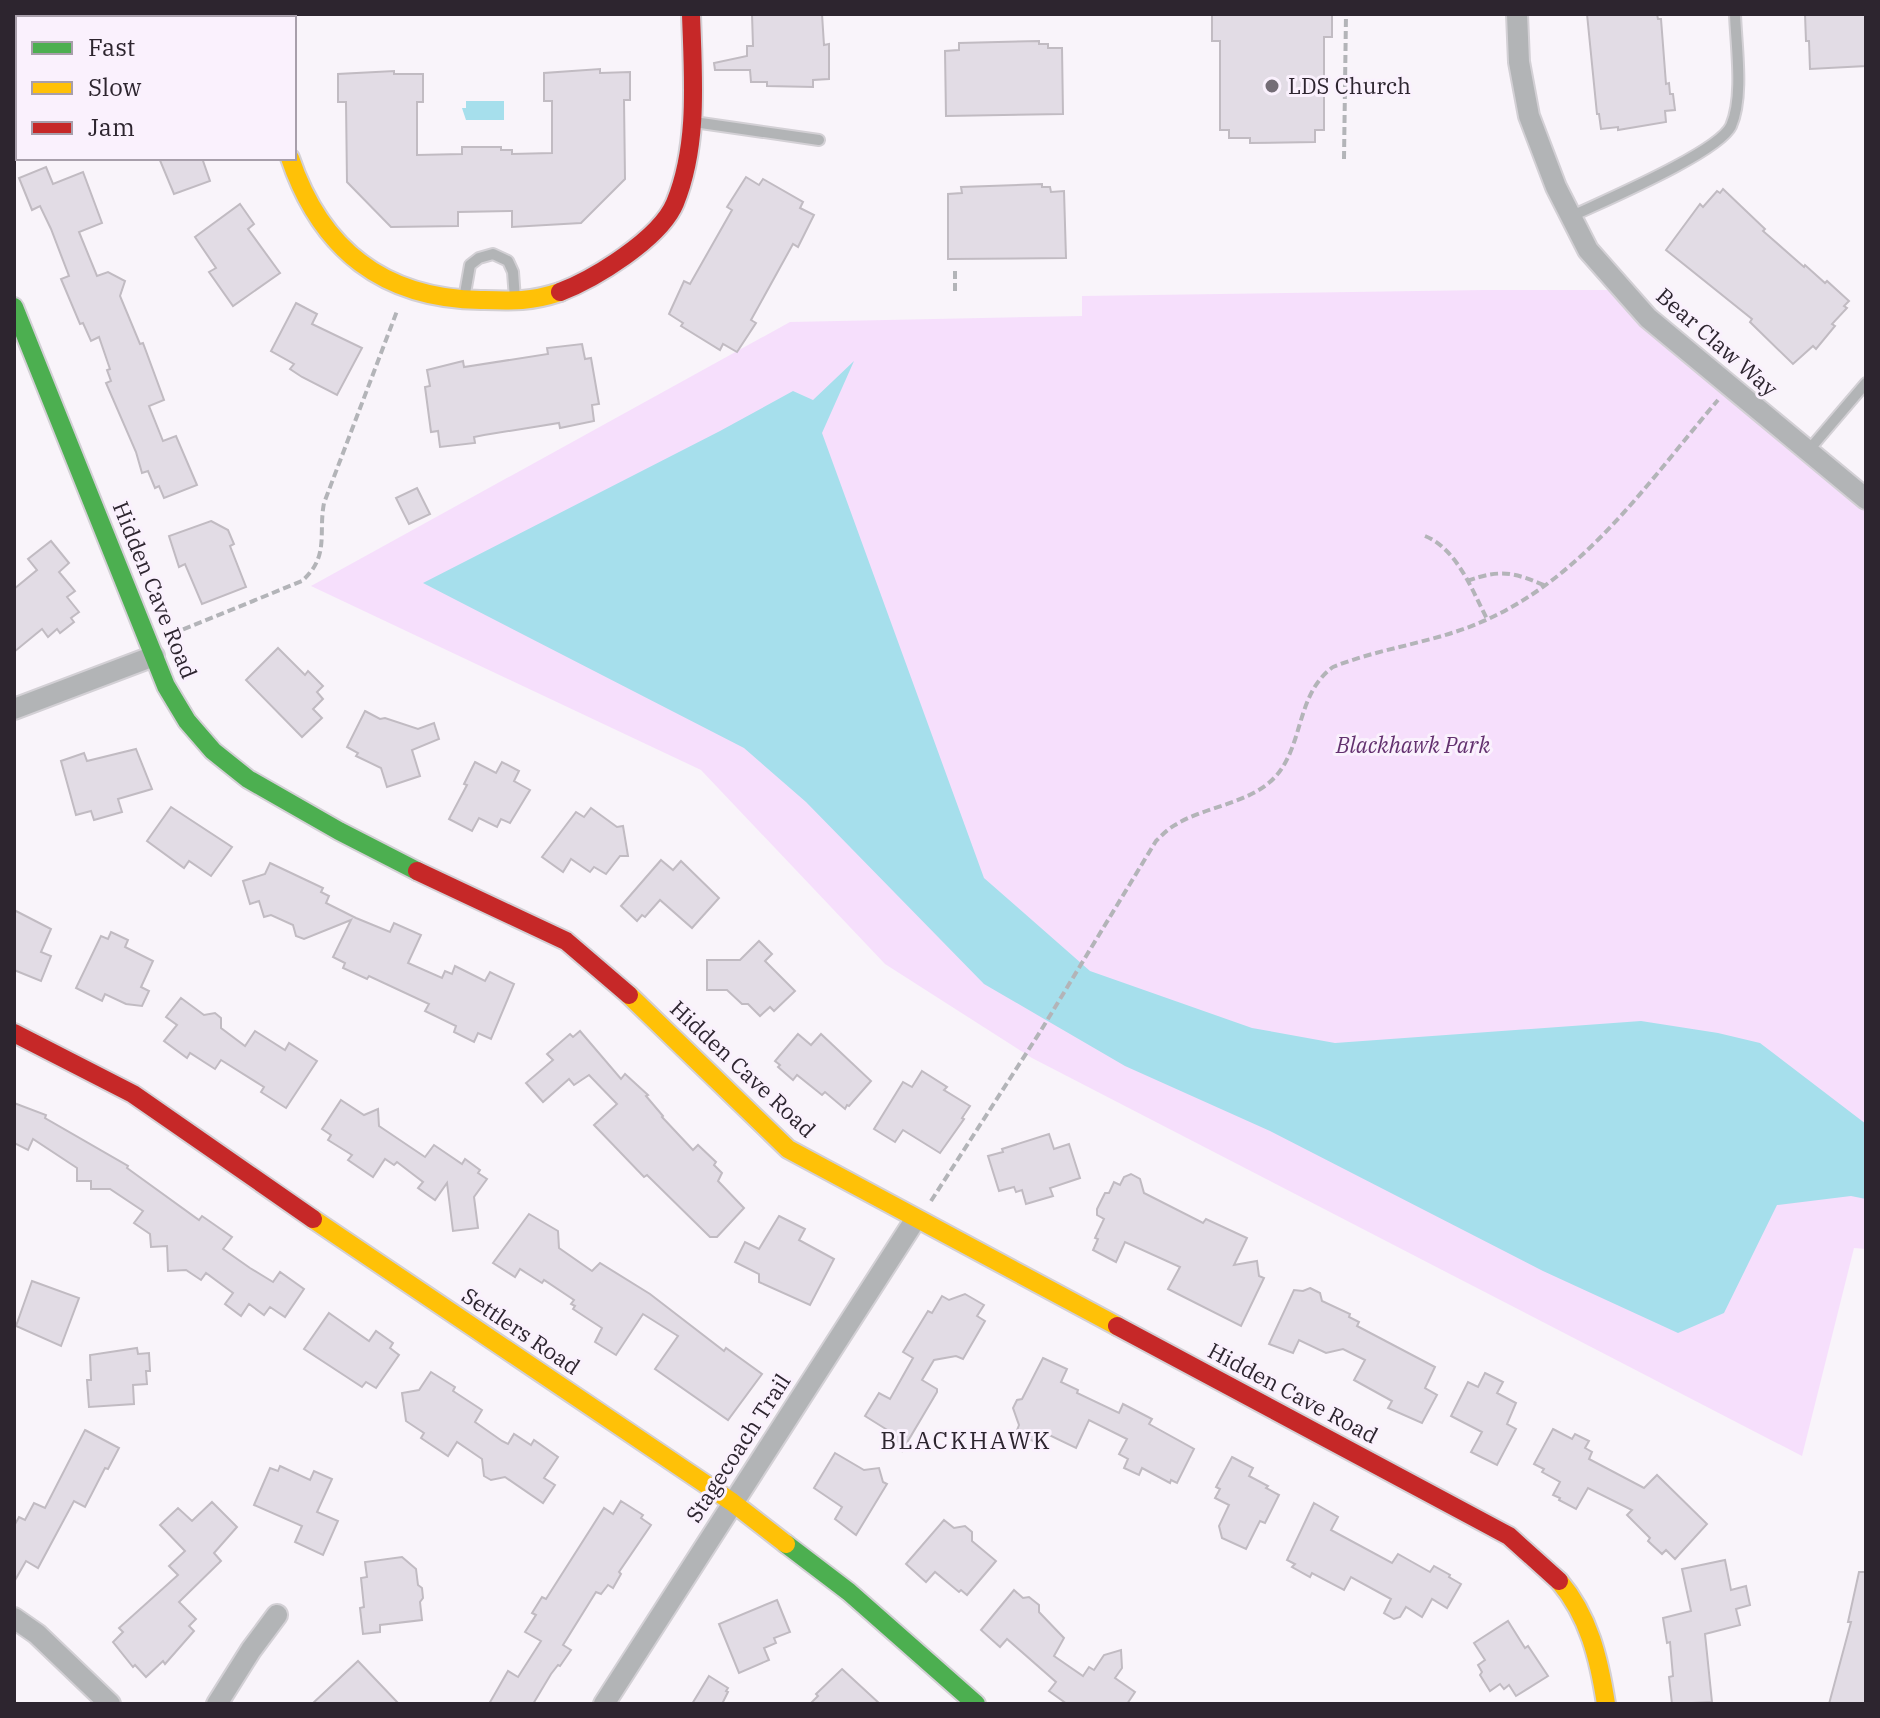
<svg xmlns="http://www.w3.org/2000/svg" width="1880" height="1718" font-family="'IBM Plex Serif',serif">
  <style>
    .green { fill: #f6dffc }
    .water { fill: #a6dfec }
    .building { fill: #e2dce5; stroke: #c1bbc2; stroke-width: 2 }
    .lines { fill: none; stroke-linecap: round; stroke-linejoin: round }
    .lane-casing { stroke: #d3d0d5; stroke-width: 14 }
    .street-casing { stroke: #d3d0d5; stroke-width: 24 }
    .fast-casing { stroke: #d3d0d5; stroke-width: 22 }
    .slow-casing { stroke: #d3d0d5; stroke-width: 22 }
    .jam-casing { stroke: #d3d0d5; stroke-width: 22 }
    .path { stroke: #b3b4b8; stroke-width: 4; stroke-dasharray: 8 4; stroke-linecap: butt }
    .lane { stroke: #b2b4b6; stroke-width: 10 }
    .street { stroke: #b2b4b6; stroke-width: 20 }
    .fast { stroke: #4caf50; stroke-width: 18 }
    .slow { stroke: #ffc107; stroke-width: 18 }
    .jam { stroke: #c62828; stroke-width: 18 }
    .poi-dot { fill: #746d76; stroke: #faf1fd; stroke-width: 3 }
    .labels { text-anchor: middle; stroke-width: 6; stroke-linejoin: round; paint-order: stroke }
    .poi-label { font-size: 22px; fill: #2d252f; stroke: #faf1fd; text-anchor: start }
    .street-label { font-size: 22px; fill: #2d252f; stroke: #faf1fd }
    .park-label { font-size: 22px; font-style: italic; fill: #63316f; stroke: #faf1fd }
    .neighbourhood-label { font-size: 24px; letter-spacing: 2px; fill: #2d252f; stroke: #faf1fd }
  </style>
  <rect width="100%" height="100%" fill="#f9f4fa"/>
  <polygon class="green" points="1483,290 1624,290 1866,499 1866,1249 1854,1248 1802,1456 1032,1058 885,964 701,770 311,586 790,322 1082,316 1082,296"/>
  <g class="water">
    <polygon points="466,101 504,101 504,120 466,120 462,108 466,108"/>
    <polygon points="854,361 822,433 984,878 1090,971 1252,1028 1335,1043 1641,1021 1718,1033 1760,1043 1866,1124 1866,1199 1851,1196 1777,1205 1724,1313 1678,1333 1543,1271 1270,1131 1125,1066 984,984 806,802 744,748 423,583 720,431 793,391 813,400"/>
  </g>
  <g class="building">
    <polygon points="752,14 822,14 824,45 829,44 829,79 813,80 813,87 767,86 767,82 751,82 750,70 715,70 714,63 747,56 747,46 753,46"/>
    <polygon points="1212,14 1332,14 1332,37 1324,37 1324,130 1315,130 1315,142 1250,143 1250,138 1229,138 1229,130 1220,130 1220,41 1212,41"/>
    <polygon points="1587,14 1657,14 1658,19 1661,19 1666,84 1669,83 1670,94 1673,94 1675,110 1665,111 1666,122 1618,130 1618,127 1601,129 1599,114 1597,114"/>
    <polygon points="1805,14 1866,14 1866,66 1810,69 1809,41 1806,41"/>
    <polygon points="1039,41 1039,44 1048,44 1048,48 1062,48 1063,114 946,116 945,51 959,50 959,43"/>
    <polygon points="600,69 600,73 630,72 630,100 624,100 625,179 581,223 512,227 512,211 458,212 458,226 391,227 347,182 346,102 338,102 338,74 394,71 394,74 423,74 423,102 417,102 417,155 462,154 462,147 501,147 501,150 512,150 512,154 552,153 552,101 544,101 544,73"/>
    <polygon points="159,158 202,158 210,181 174,194"/>
    <polygon points="46,167 53,184 83,172 102,223 79,232 97,276 108,272 125,281 120,296 140,344 143,343 164,400 149,406 163,441 176,436 197,485 164,498 159,486 155,488 148,471 142,473 136,452 106,383 111,381 107,370 110,369 99,337 91,341 83,323 80,324 61,279 69,276 51,229 40,206 32,210 19,178"/>
    <polygon points="746,177 759,185 763,179 803,202 800,208 814,215 798,247 793,244 756,311 751,320 756,323 737,352 723,344 720,350 681,326 683,323 669,314 684,281 690,284 732,210 727,207"/>
    <polygon points="1042,184 1042,187 1050,187 1051,192 1064,191 1066,258 948,259 948,194 962,193 961,187"/>
    <polygon points="1723,189 1765,229 1763,231 1804,267 1805,265 1825,283 1827,281 1849,301 1844,306 1847,308 1832,324 1835,326 1816,349 1813,346 1793,364 1750,322 1752,319 1666,250 1700,204 1703,207 1717,191 1720,193"/>
    <polygon points="240,204 254,224 248,229 280,273 233,306 209,272 216,268 195,237"/>
    <polygon points="296,303 317,314 312,324 362,348 337,395 302,377 290,369 294,364 271,351"/>
    <polygon points="582,344 585,359 591,358 599,404 592,405 594,421 560,428 559,423 484,435 474,437 475,443 440,447 438,431 431,432 425,387 430,386 427,370 463,361 464,367 548,354 547,348"/>
    <polygon points="417,488 430,514 409,524 396,498"/>
    <polygon points="211,521 228,530 234,544 230,546 246,587 202,604 185,564 179,567 169,536"/>
    <polygon points="51,541 69,563 59,572 75,591 67,597 79,612 71,618 74,622 60,633 57,629 48,637 42,629 14,652 14,589 37,570 28,559"/>
    <polygon points="278,648 305,675 308,671 323,686 317,692 323,699 313,709 322,718 302,737 246,680"/>
    <polygon points="365,711 380,719 385,718 418,729 434,723 439,739 412,750 420,776 387,787 381,768 356,756 358,753 347,747"/>
    <polygon points="136,749 152,789 118,799 122,812 94,820 91,811 76,815 61,761 84,753 87,761"/>
    <polygon points="475,762 496,773 502,762 519,771 514,781 530,790 510,823 501,819 497,827 479,818 472,831 449,819 467,785 464,784"/>
    <polygon points="171,807 232,847 211,876 189,861 184,868 147,841"/>
    <polygon points="591,808 617,827 623,826 628,856 620,856 606,874 594,867 590,872 571,859 563,872 542,857 576,812 584,817"/>
    <polygon points="661,860 673,870 681,861 719,898 692,928 660,900 645,917 642,915 637,921 621,906"/>
    <polygon points="270,863 323,888 321,892 329,896 326,903 356,918 390,932 394,923 421,935 408,963 442,978 445,971 452,974 455,966 485,981 490,972 514,984 491,1039 478,1033 474,1042 454,1032 456,1026 425,1011 429,1004 369,976 367,979 343,968 345,963 333,957 351,920 304,939 296,936 293,925 271,915 264,917 259,901 250,904 243,881 265,874"/>
    <polygon points="14,910 51,929 41,952 51,956 41,981 14,970"/>
    <polygon points="111,932 128,940 125,947 153,961 141,987 149,991 142,1006 126,1004 105,994 102,1001 76,988 101,936 108,939"/>
    <polygon points="759,941 772,954 765,961 795,991 774,1011 770,1007 760,1016 748,1004 742,1004 727,990 707,990 707,960 740,960"/>
    <polygon points="181,998 204,1015 215,1013 221,1018 221,1028 245,1046 255,1031 285,1050 289,1043 317,1061 286,1108 261,1092 264,1087 221,1060 215,1069 190,1053 187,1058 164,1041 177,1025 166,1017"/>
    <polygon points="580,1031 621,1079 625,1074 648,1095 646,1096 663,1116 662,1117 693,1150 698,1145 716,1162 714,1165 722,1173 718,1181 744,1208 717,1237 710,1237 647,1175 644,1177 594,1125 617,1104 589,1075 574,1085 569,1079 543,1102 526,1083 553,1060 547,1054 570,1034 573,1037"/>
    <polygon points="798,1034 811,1045 821,1034 871,1081 849,1106 847,1105 845,1109 825,1092 822,1095 797,1075 793,1080 778,1067 780,1065 775,1061"/>
    <polygon points="922,1071 947,1087 944,1090 970,1106 962,1118 964,1119 940,1153 903,1130 895,1142 874,1129 903,1082 912,1087"/>
    <polygon points="341,1100 364,1115 378,1109 379,1126 425,1157 434,1145 462,1164 465,1159 480,1170 478,1173 487,1179 474,1197 478,1228 453,1231 447,1183 435,1200 418,1188 423,1182 397,1162 394,1165 385,1159 373,1177 348,1160 352,1155 328,1140 331,1135 322,1129"/>
    <polygon points="14,1103 46,1115 45,1118 128,1166 127,1168 199,1220 202,1216 232,1237 223,1249 250,1268 273,1282 280,1272 304,1289 285,1317 270,1307 264,1315 249,1304 241,1316 225,1304 233,1293 206,1273 201,1280 186,1270 168,1271 167,1246 151,1247 150,1234 134,1223 143,1211 110,1189 91,1189 91,1181 77,1181 77,1168 33,1139 28,1150 14,1143"/>
    <polygon points="1049,1134 1054,1149 1069,1144 1080,1178 1050,1188 1053,1196 1026,1204 1022,1190 1016,1192 1014,1187 999,1191 988,1156 1003,1152 1002,1149"/>
    <polygon points="1131,1174 1140,1179 1144,1193 1203,1223 1206,1219 1247,1238 1234,1265 1257,1261 1259,1276 1264,1278 1241,1326 1168,1289 1180,1267 1125,1242 1116,1262 1093,1250 1098,1239 1095,1238 1104,1219 1097,1215 1097,1209 1105,1193 1109,1193 1114,1182 1120,1185 1124,1177"/>
    <polygon points="529,1214 558,1231 559,1248 592,1271 600,1263 650,1294 724,1351 726,1348 762,1374 728,1420 655,1369 678,1336 643,1314 616,1355 595,1342 602,1328 573,1309 575,1306 571,1304 574,1300 544,1280 542,1283 520,1269 515,1277 493,1263"/>
    <polygon points="779,1216 805,1229 799,1240 834,1259 810,1305 759,1282 759,1274 735,1262 745,1242 759,1249"/>
    <polygon points="32,1281 79,1298 61,1346 16,1326"/>
    <polygon points="1310,1288 1320,1293 1322,1301 1350,1314 1349,1317 1359,1322 1357,1326 1435,1367 1425,1388 1437,1395 1422,1423 1388,1408 1392,1401 1354,1380 1365,1360 1343,1349 1326,1353 1299,1340 1293,1353 1269,1344 1294,1290 1303,1291"/>
    <polygon points="965,1294 984,1305 977,1316 985,1321 963,1359 956,1356 934,1360 922,1380 937,1389 937,1392 902,1451 884,1440 889,1431 865,1416 879,1393 890,1399 913,1358 903,1352 928,1311 932,1313 942,1296 949,1300"/>
    <polygon points="329,1313 369,1341 376,1331 393,1343 390,1348 399,1355 376,1388 366,1382 362,1387 304,1349"/>
    <polygon points="137,1348 138,1354 149,1353 150,1371 146,1371 147,1384 133,1385 134,1404 89,1407 87,1380 91,1380 90,1355"/>
    <polygon points="1043,1358 1067,1369 1061,1382 1078,1390 1077,1393 1119,1413 1123,1404 1152,1419 1149,1424 1194,1449 1177,1483 1171,1480 1170,1483 1142,1468 1139,1475 1124,1468 1128,1459 1119,1454 1127,1439 1089,1420 1076,1448 1041,1431 1035,1442 1016,1433 1019,1425 1013,1408 1017,1400 1022,1399"/>
    <polygon points="431,1372 455,1387 453,1391 482,1410 475,1422 502,1441 508,1444 514,1434 531,1445 534,1440 558,1457 544,1478 555,1485 543,1503 505,1477 491,1480 484,1476 482,1459 457,1442 448,1456 421,1438 424,1433 406,1421 402,1393 419,1390"/>
    <polygon points="1485,1373 1503,1382 1497,1393 1516,1403 1507,1424 1516,1429 1497,1465 1471,1452 1482,1432 1451,1416 1468,1382 1478,1387"/>
    <polygon points="1553,1429 1572,1439 1575,1434 1589,1441 1585,1448 1592,1452 1589,1459 1644,1488 1657,1475 1707,1524 1675,1559 1666,1550 1662,1554 1648,1541 1650,1538 1627,1515 1632,1510 1588,1488 1576,1509 1559,1500 1560,1498 1553,1495 1560,1482 1542,1472 1544,1469 1534,1464"/>
    <polygon points="85,1430 119,1448 108,1469 105,1468 85,1507 74,1501 38,1568 26,1561 14,1582 14,1526 19,1517 25,1520 34,1503 45,1508"/>
    <polygon points="835,1453 864,1470 879,1468 883,1482 887,1484 856,1535 835,1519 842,1507 814,1488"/>
    <polygon points="1232,1457 1253,1468 1249,1476 1268,1486 1266,1488 1279,1495 1265,1523 1260,1521 1246,1549 1222,1538 1219,1526 1229,1505 1215,1498 1220,1489 1216,1487"/>
    <polygon points="280,1466 310,1480 314,1471 332,1479 317,1512 338,1521 323,1555 295,1542 302,1526 254,1505 270,1468 278,1471"/>
    <polygon points="621,1501 643,1515 641,1518 651,1525 619,1572 621,1574 613,1588 608,1585 601,1594 596,1592 563,1645 571,1650 560,1666 558,1665 551,1674 533,1704 489,1704 508,1671 518,1677 541,1641 525,1632 536,1615 532,1613 542,1597 546,1599 604,1508 613,1514"/>
    <polygon points="212,1502 237,1527 214,1553 221,1561 179,1602 196,1619 189,1626 194,1631 165,1664 163,1661 146,1677 135,1665 133,1667 113,1642 123,1632 119,1628 178,1575 169,1566 185,1551 160,1525 178,1508 192,1521"/>
    <polygon points="1314,1503 1338,1517 1331,1530 1392,1563 1398,1554 1430,1572 1434,1566 1450,1575 1449,1577 1461,1584 1447,1608 1432,1599 1422,1617 1406,1607 1400,1617 1394,1619 1384,1613 1391,1599 1351,1577 1344,1590 1312,1573 1310,1577 1292,1567 1295,1564 1287,1560"/>
    <polygon points="944,1520 954,1528 965,1526 972,1532 972,1541 996,1561 967,1595 961,1590 959,1592 935,1572 926,1582 906,1564"/>
    <polygon points="402,1557 416,1569 418,1585 422,1588 423,1598 420,1602 422,1620 380,1625 380,1632 363,1634 360,1608 364,1607 361,1578 367,1577 365,1562"/>
    <polygon points="1725,1560 1731,1590 1746,1586 1750,1605 1736,1609 1740,1625 1705,1634 1712,1702 1672,1704 1669,1677 1673,1676 1670,1642 1667,1643 1663,1618 1691,1611 1682,1569"/>
    <polygon points="1859,1572 1866,1572 1866,1704 1829,1704 1851,1622 1848,1622"/>
    <polygon points="1014,1590 1023,1598 1029,1597 1039,1605 1039,1612 1064,1638 1054,1656 1083,1676 1089,1667 1094,1670 1104,1655 1121,1650 1122,1668 1115,1678 1135,1692 1127,1704 1067,1704 1049,1691 1056,1682 1007,1639 1000,1647 981,1630"/>
    <polygon points="777,1600 790,1632 774,1638 776,1643 764,1648 769,1660 739,1673 719,1624"/>
    <polygon points="1508,1621 1525,1648 1528,1646 1548,1676 1516,1696 1509,1685 1504,1689 1500,1684 1490,1691 1480,1675 1482,1672 1478,1665 1485,1660 1474,1643"/>
    <polygon points="358,1661 399,1704 312,1704"/>
    <polygon points="842,1669 880,1704 810,1704 818,1696 816,1694"/>
    <polygon points="709,1676 728,1688 726,1691 728,1692 722,1704 692,1704"/>
  </g>
  <g class="lines">
    <g class="lane-casing">
      <g id="lane">
        <polyline points="694,122 819,140"/>
        <path d="M 1570,217 C 1601,202 1718,153 1731,126 C 1744,97 1736,45 1735,14"/>
        <polyline points="464,299 470,265 479,258 493,254 508,261 513,272 515,299"/>
        <polyline points="1808,451 1866,383"/>
      </g>
    </g>
    <g class="street-casing">
      <g id="street">
        <polyline points="238,14 240,18"/>
        <polyline points="1517,14 1519,62 1529,116 1556,187 1588,250 1648,318 1866,499"/>
        <polyline points="14,709 154,656"/>
        <polyline points="14,1618 37,1634 110,1704"/>
        <polyline points="217,1704 251,1650 277,1615"/>
        <polyline points="604,1704 915,1220"/>
      </g>
    </g>
    <g class="fast-casing">
      <g id="fast">
        <polyline points="14,307 166,686 187,721 213,751 248,779 339,831 417,871"/>
        <polyline points="786,1544 849,1592 976,1704"/>
      </g>
    </g>
    <g class="slow-casing">
      <g id="slow">
        <path d="M 290,158 C 321,250 384,299 481,300 C 512,301 530,302 560,292"/>
        <polyline points="629,995 788,1149 1117,1326"/>
        <polyline points="313,1219 732,1502 786,1544"/>
        <path d="M 1559,1581 C 1589,1616 1599,1659 1606,1704"/>
      </g>
    </g>
    <g class="jam-casing">
      <g id="jam">
        <path d="M 560,292 C 594,279 660,239 675,203 C 699,144 693,77 691,14"/>
        <polyline points="417,871 566,941 629,995"/>
        <polyline points="14,1033 133,1094 313,1219"/>
        <polyline points="1117,1326 1509,1536 1559,1581"/>
      </g>
    </g>
    <g class="path">
      <polyline points="1344,159 1346,14"/>
      <polyline points="955,271 955,292"/>
      <polyline points="1743,372 1751,362"/>
      <path d="M 1425,536 C 1457,549 1472,590 1487,619"/>
      <path d="M 1467,581 C 1501,569 1513,572 1546,586"/>
      <path d="M 172,634 L 302,581 C 330,556 318,534 324,503 L 397,311"/>
      <path d="M 931,1201 L 1040,1032 L 1156,841 C 1162,835 1168,829 1175,825 C 1205,806 1251,804 1276,776 C 1304,744 1296,694 1333,667 C 1380,648 1432,643 1479,623 C 1584,579 1647,483 1718,400"/>
      <polyline points="690,1512 699,1512"/>
    </g>
    <use href="#lane" class="lane"/>
    <use href="#street" class="street"/>
    <use href="#fast" class="fast"/>
    <use href="#slow" class="slow"/>
    <use href="#jam" class="jam"/>
  </g>
  <circle class="poi-dot" cx="1272" cy="86" r="8"/>
  <g class="labels">
    <g class="poi-label">
      <text x="1288" y="94">LDS Church</text>
    </g>
    <g class="street-label">
      <text transform="translate(1717 342) rotate(41)" y="8">Bear Claw Way</text>
      <text transform="translate(155 590) rotate(68)" y="8">Hidden Cave Road</text>
      <text transform="translate(743 1069) rotate(43)" y="8">Hidden Cave Road</text>
      <text transform="translate(521 1331) rotate(34)" y="8">Settlers Road</text>
      <text transform="translate(1293 1393) rotate(28)" y="8">Hidden Cave Road</text>
      <text transform="translate(738 1448) rotate(-57)" y="8">Stagecoach Trail</text>
    </g>
    <g class="park-label">
      <text x="1413" y="753">Blackhawk Park</text>
    </g>
    <g class="neighbourhood-label">
      <text x="966" y="1449">BLACKHAWK</text>
    </g>
  </g>
  <rect width="1880" height="1718" fill="none" stroke="#2d252f" stroke-width="32"/>
  <rect x="16" y="16" width="280" height="144" fill="#faf1fd" stroke="#a89fab" stroke-width="2"/>
  <rect x="32" y="42" width="40" height="12" fill="#4caf50" stroke="#a89fab" stroke-width="2"/>
  <text x="88" y="56" font-size="24" fill="#2d252f">Fast</text>
  <rect x="32" y="82" width="40" height="12" fill="#ffc107" stroke="#a89fab" stroke-width="2"/>
  <text x="88" y="96" font-size="24" fill="#2d252f">Slow</text>
  <rect x="32" y="122" width="40" height="12" fill="#c62828" stroke="#a89fab" stroke-width="2"/>
  <text x="88" y="136" font-size="24" fill="#2d252f">Jam</text>
</svg>
